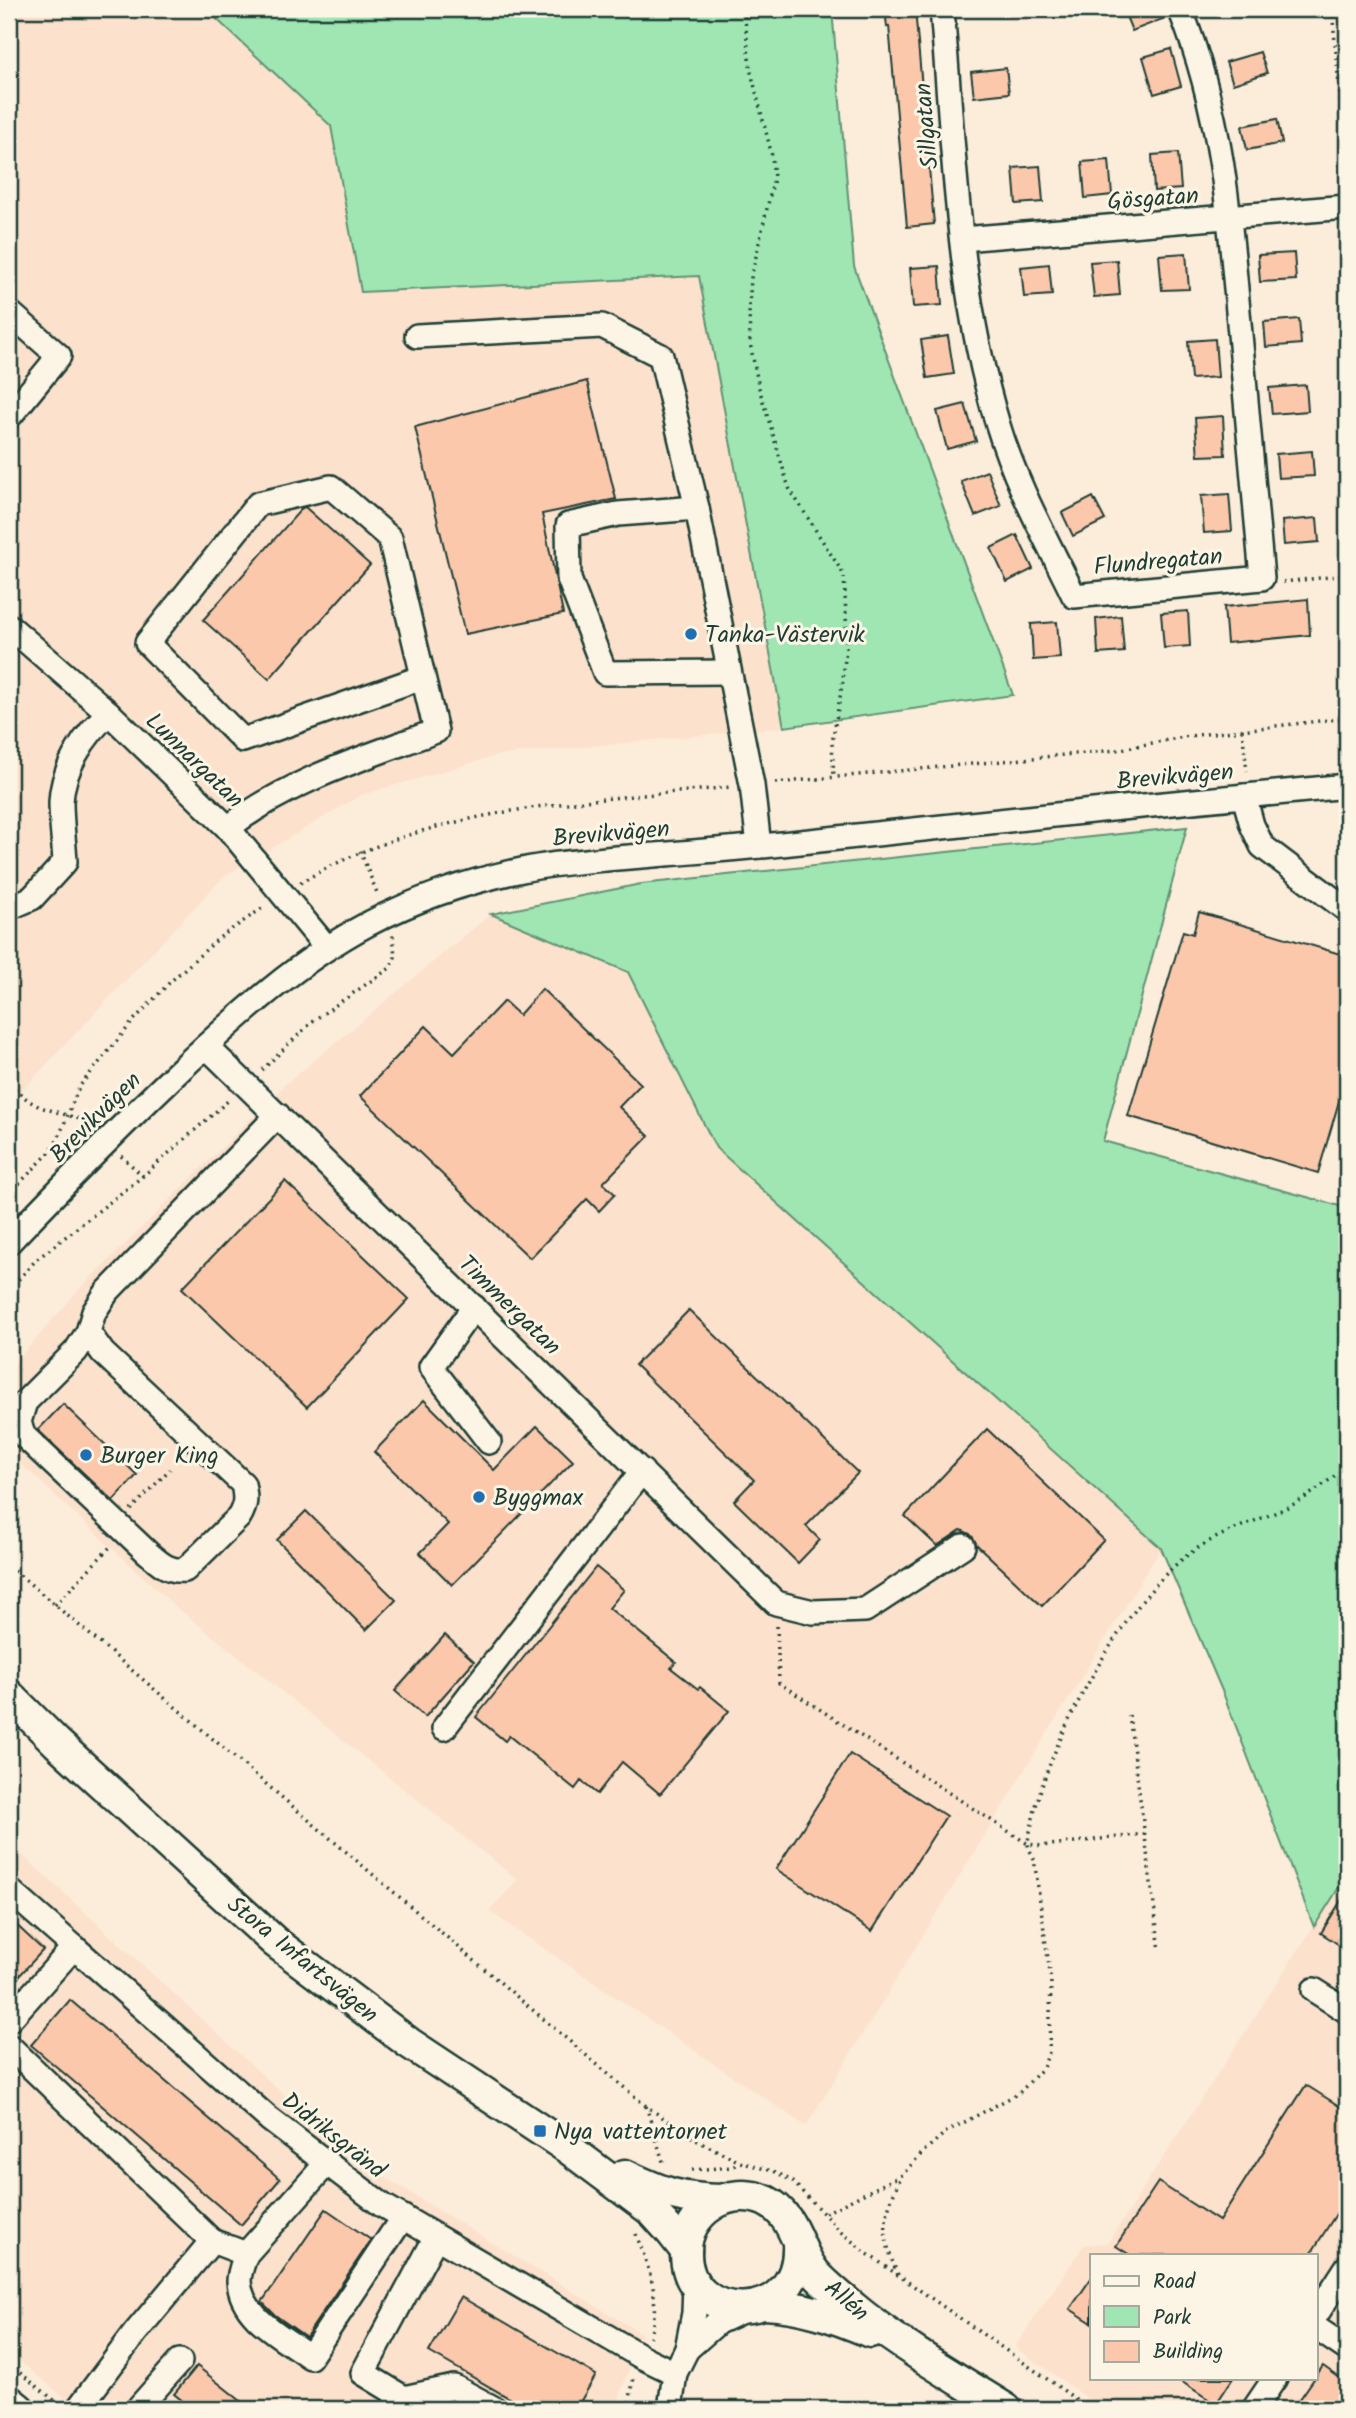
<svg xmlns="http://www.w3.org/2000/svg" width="1356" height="2418" font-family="Kalam,sans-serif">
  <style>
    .built { fill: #fce1cc; fill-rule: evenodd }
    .green { fill: #a0e6b3; stroke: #609274; stroke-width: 2 }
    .building { fill: #fcc8ac; stroke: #1f3d34; stroke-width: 2 }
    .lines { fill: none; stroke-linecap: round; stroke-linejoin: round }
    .minor-casing { stroke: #1f3d34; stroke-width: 28 }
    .major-casing { stroke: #1f3d34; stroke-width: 35 }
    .path { stroke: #1f3d34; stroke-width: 3.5; stroke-dasharray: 2 5; stroke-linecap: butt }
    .minor { stroke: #fcf5e5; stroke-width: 23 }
    .major { stroke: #fcf5e5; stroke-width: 30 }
    .poi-dot { fill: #1f6fb2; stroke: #fcf5e5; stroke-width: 2.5 }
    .labels { text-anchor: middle; stroke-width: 6; stroke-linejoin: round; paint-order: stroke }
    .street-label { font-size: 24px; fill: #1f3d34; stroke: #fcf5e5 }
    .poi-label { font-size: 24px; fill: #1f3d34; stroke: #fcf5e5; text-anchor: start }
  </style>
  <rect width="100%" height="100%" fill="#fcecda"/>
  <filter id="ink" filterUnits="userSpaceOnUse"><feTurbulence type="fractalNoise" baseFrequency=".0143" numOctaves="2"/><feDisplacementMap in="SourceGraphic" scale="14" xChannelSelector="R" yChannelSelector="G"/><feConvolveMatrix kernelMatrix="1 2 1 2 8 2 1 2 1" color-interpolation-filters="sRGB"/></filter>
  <g filter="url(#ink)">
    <g class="built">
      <polygon points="9,9 206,9 331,126 361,292 699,276 784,727 499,755 361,795 223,877 9,1104"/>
      <polygon points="491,914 628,972 716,1148 1161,1548 806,2126 489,1911 518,1880 174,1605 9,1453 9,1370 76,1293 286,1084"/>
      <polygon points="9,1843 353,2158 642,2334 620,2394 620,2409 78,2409 9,2352"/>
      <path d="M 1347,1875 L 1347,2409 L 1103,2409 L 1015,2347 L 1084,2245 L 1108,2243 ZM 1092,2255 L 1316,2255 L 1316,2378 L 1092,2378 Z"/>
    </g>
    <g class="green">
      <polygon points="206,9 832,9 854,266 1013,695 784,727 699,276 361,292 331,126"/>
      <polygon points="1187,827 1103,1141 1347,1208 1347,1875 1314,1927 1223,1693 1161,1548 716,1148 628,972 491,914 641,884"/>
    </g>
    <g class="building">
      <polygon points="885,9 915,9 934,224 907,227 889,26 887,27"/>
      <polygon points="1123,9 1166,9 1168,17 1132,31"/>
      <polygon points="1171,49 1181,86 1154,94 1143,57"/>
      <polygon points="1260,52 1267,73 1233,84 1226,62"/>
      <polygon points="1006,68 1009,93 974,97 971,72"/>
      <polygon points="1277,119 1282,143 1247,150 1242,126"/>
      <polygon points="1178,153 1181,189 1154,191 1152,155"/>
      <polygon points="1109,160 1112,195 1085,198 1082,162"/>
      <polygon points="1040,166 1043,202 1016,204 1013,168"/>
      <polygon points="1186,253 1189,289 1162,290 1159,255"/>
      <polygon points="1294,253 1296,280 1260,282 1258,255"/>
      <polygon points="1117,260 1120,295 1094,297 1090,262"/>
      <polygon points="1049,264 1052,295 1024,297 1021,267"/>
      <polygon points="939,266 942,305 913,307 910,268"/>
      <polygon points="1299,319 1301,344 1266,347 1264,322"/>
      <polygon points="948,336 954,374 927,378 921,340"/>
      <polygon points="1215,339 1218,377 1191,379 1188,341"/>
      <polygon points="587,381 616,499 542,514 563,614 465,634 415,427"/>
      <polygon points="1306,385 1308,411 1272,414 1269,388"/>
      <polygon points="965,404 976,441 947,449 937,411"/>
      <polygon points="1223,416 1225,455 1198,456 1195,418"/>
      <polygon points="1312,451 1314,476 1278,478 1276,454"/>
      <polygon points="987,471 1001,506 975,516 961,481"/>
      <polygon points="1229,494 1232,531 1204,533 1201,496"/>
      <polygon points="1093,497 1105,520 1073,536 1062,513"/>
      <polygon points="305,507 370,565 269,679 203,620 302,508"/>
      <polygon points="1317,518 1319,542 1284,545 1282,521"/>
      <polygon points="1017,535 1033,569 1007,582 991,548"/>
      <polygon points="1308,599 1310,635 1227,643 1224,607"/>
      <polygon points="1188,611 1190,646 1164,648 1161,613"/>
      <polygon points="1121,616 1124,652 1098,654 1096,619"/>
      <polygon points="1057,622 1060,658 1033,660 1031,624"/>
      <polygon points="1199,912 1347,956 1347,1074 1318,1173 1128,1116 1183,931 1193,934"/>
      <polygon points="542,989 641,1084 619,1107 649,1136 603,1183 615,1194 599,1211 587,1199 530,1258 360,1096 426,1026 454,1053 504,1001 519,1015"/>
      <polygon points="285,1181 409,1299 307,1407 182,1288"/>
      <polygon points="689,1310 858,1473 806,1526 820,1540 798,1563 734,1501 754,1480 635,1365"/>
      <polygon points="424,1400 494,1470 537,1426 573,1461 452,1585 420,1553 448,1524 374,1452"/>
      <polygon points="63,1404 137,1475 113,1501 38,1430"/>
      <polygon points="987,1429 1104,1540 1042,1606 977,1545 970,1534 961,1530 937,1546 905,1516"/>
      <polygon points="306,1511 396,1600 366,1630 277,1540"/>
      <polygon points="596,1567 624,1590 609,1608 676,1662 671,1668 698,1689 700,1687 729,1711 660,1794 622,1762 597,1794 581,1781 575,1789 509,1736 505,1741 476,1717"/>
      <polygon points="445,1635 474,1661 425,1717 395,1691"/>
      <polygon points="850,1754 946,1816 872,1931 776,1869"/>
      <polygon points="1347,1891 1347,1950 1321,1933"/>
      <polygon points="9,1918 43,1950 9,1987"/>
      <polygon points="70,2000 280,2179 241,2225 31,2045"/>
      <polygon points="1306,2085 1347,2111 1347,2197 1310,2255 1130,2255 1116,2246 1158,2182 1219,2221"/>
      <polygon points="326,2209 371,2240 306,2337 275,2315 262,2302"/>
      <polygon points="1092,2277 1092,2323 1070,2309"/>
      <polygon points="461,2297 596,2375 576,2409 528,2409 429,2352"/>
      <polygon points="197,2366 251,2409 193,2409 174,2394"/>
      <polygon points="1323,2366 1347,2383 1347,2409 1293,2409"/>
      <polygon points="1176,2378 1233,2378 1216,2404"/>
    </g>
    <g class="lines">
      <g class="minor-casing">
        <g id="minor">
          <path d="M 942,9 C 954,148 957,291 998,425 C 1016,485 1047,540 1074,596 L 1262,578 C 1255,493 1247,408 1239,323 C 1230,216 1221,109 1180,9"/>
          <polyline points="962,239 1347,207"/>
          <polyline points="9,312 59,356 9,417"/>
          <polyline points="417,336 602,326 661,356 697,508 752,785 759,846"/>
          <polyline points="697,508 618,514 568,525 569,579 605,673 729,672"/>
          <polyline points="9,626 109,713 228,828 327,948"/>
          <polyline points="1244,796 1252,825 1262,846 1347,910"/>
          <path d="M 228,828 C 289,780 364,758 436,731 L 390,538 L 331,487 L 258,504 L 147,643 L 243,740 L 423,677"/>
          <path d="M 9,908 L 32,898 L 65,862 C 64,842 61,822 61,802 C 62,769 85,734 109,713"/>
          <polyline points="206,1046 776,1603 813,1612 865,1610 963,1546"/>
          <path d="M 9,1242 C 65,1183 122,1125 181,1069 C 239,1015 298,961 368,924 C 416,899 469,881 522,870 C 553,863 585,861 617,858 C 669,854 721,850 772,845 C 964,824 1155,804 1347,786"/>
          <polyline points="474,1307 431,1367 489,1442"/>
          <path d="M 88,1332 L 76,1351 L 25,1402 L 19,1422 L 23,1435 L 148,1553 C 160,1563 168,1572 185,1570 L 239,1517 C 246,1505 246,1498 243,1484 L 103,1353 L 88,1332 L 94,1312 L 107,1292 L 278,1115"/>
          <polyline points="444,1728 642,1471"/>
          <polyline points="9,1890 74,1947"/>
          <polyline points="1314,1990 1347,2011"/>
          <polyline points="9,2020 74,1947 269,2119 382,2205 642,2357 675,2373"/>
          <polyline points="9,2046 212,2241"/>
          <polyline points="436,2237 363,2373 404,2398 454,2387 495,2409"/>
          <path d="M 246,2254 C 243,2263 239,2273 239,2281 C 241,2318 284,2337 310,2357 L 403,2217"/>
          <polyline points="1316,2315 1347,2267"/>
          <polyline points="1316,2328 1347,2349"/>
          <polyline points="687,2349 718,2322 746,2309"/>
          <polyline points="140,2406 180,2361"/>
          <polyline points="78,2409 135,2333 212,2241 246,2254 327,2163"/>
          <polyline points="670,2409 675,2373 687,2349 694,2313 695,2283"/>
          <polyline points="1254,2409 1275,2378"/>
        </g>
      </g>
      <g class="major-casing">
        <g id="major">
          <polyline points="9,1695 57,1743 275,1942 409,2043 569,2149 652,2211 671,2232 686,2251"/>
          <path d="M 625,2175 C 663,2193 680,2199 722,2200"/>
          <path d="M 798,2244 C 802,2328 684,2327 686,2251 C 686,2212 730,2184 766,2201 C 796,2216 796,2250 816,2274 C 830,2289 848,2303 864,2316 C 909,2351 958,2379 1006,2409"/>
          <path d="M 765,2304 C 803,2306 835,2317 870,2332"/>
          <polyline points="9,2401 19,2409"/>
        </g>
      </g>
      <g class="path">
        <polyline points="744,9 750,68 772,156 774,178 751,278 749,308 750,343 759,388 789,488 844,575 847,636 843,680 832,743 834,777"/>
        <polyline points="1332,9 1347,172"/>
        <polyline points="1283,582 1347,575"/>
        <polyline points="1242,729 1247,771"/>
        <polyline points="775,783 1116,750 1189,736 1346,718 1347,708"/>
        <polyline points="360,851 378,895"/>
        <path d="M 300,883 C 428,806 587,801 732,787"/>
        <polyline points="262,1070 314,1020 390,968 395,957 393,935"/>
        <polyline points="9,1084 29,1101 40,1107 83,1120 90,1127"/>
        <polyline points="121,1156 143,1176"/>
        <polyline points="9,1194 49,1153 58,1139 79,1087 134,1020 170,982 219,938 264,907"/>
        <polyline points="9,1290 36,1260 143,1176 230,1099"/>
        <polyline points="131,1510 170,1469"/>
        <polyline points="9,1566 646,2106 696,2140 740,2162 776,2172 793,2182 842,2233 865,2252 1090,2409"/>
        <polyline points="55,1605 111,1546"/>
        <polyline points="777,1626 779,1683 1028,1844 1041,1846 1145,1834"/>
        <polyline points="1129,1715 1160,1951"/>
        <polyline points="646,2106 664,2165"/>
        <polyline points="692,2170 732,2167 739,2163"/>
        <path d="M 825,2213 L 902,2175 L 923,2152 L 946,2132 L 1019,2093 L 1043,2068 L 1049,2052 L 1051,1980 L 1034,1859 C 1032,1854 1028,1848 1028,1844 C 1028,1837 1031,1829 1032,1823 C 1047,1745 1124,1601 1189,1554 C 1219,1532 1256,1522 1290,1506 C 1311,1496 1329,1480 1347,1466"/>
        <path d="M 636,2234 C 650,2272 661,2296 650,2337"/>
        <path d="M 898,2275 C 880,2234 882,2217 901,2177"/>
        <polyline points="9,2364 59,2404"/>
        <polyline points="628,2409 634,2377"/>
      </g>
      <use href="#minor" class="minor"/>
      <use href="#major" class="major"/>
    </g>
  </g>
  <g class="poi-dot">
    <circle cx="691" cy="634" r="7"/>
    <circle cx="86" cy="1455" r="7"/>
    <circle cx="479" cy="1497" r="7"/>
    <rect x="533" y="2124" width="14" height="14" rx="3.5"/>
  </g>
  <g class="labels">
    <g class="street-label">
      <text transform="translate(926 126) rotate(-95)" y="8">Sillgatan</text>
      <text transform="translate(1153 198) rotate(-4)" y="8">Gösgatan</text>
      <text transform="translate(1158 561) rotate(-5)" y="8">Flundregatan</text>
      <text transform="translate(195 760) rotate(44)" y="8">Lunnargatan</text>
      <text transform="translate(1175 776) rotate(-5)" y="8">Brevikvägen</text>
      <text transform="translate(611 833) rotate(-5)" y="8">Brevikvägen</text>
      <text transform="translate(95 1117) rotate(-45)" y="8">Brevikvägen</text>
      <text transform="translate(510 1305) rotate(44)" y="8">Timmergatan</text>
      <text transform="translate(303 1959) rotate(39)" y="8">Stora Infartsvägen</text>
      <text transform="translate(334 2135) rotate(38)" y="8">Didriksgränd</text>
      <text transform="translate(847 2300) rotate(41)" y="8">Allén</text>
    </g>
    <g class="poi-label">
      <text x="705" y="642">Tanka-Västervik</text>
      <text x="100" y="1463">Burger King</text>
      <text x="493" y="1505">Byggmax</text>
      <text x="554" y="2139">Nya vattentornet</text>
    </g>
  </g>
  <rect width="1356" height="2418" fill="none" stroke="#fcf5e5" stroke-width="35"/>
  <rect x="18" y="18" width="1321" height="2383" fill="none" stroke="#1f3d34" stroke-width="2.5" filter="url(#ink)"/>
  <rect x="1090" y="2254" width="228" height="126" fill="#fcf5e5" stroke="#a4ab9e" stroke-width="2"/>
  <rect x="1104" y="2276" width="35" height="10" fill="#fcf5e5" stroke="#a4ab9e" stroke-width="2"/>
  <text x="1153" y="2288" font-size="21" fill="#1f3d34">Road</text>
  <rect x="1104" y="2306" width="35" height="21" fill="#a0e6b3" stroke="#a4ab9e" stroke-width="2"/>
  <text x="1153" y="2324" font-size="21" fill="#1f3d34">Park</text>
  <rect x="1104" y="2341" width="35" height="21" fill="#fcc8ac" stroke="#a4ab9e" stroke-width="2"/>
  <text x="1153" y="2358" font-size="21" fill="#1f3d34">Building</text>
</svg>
